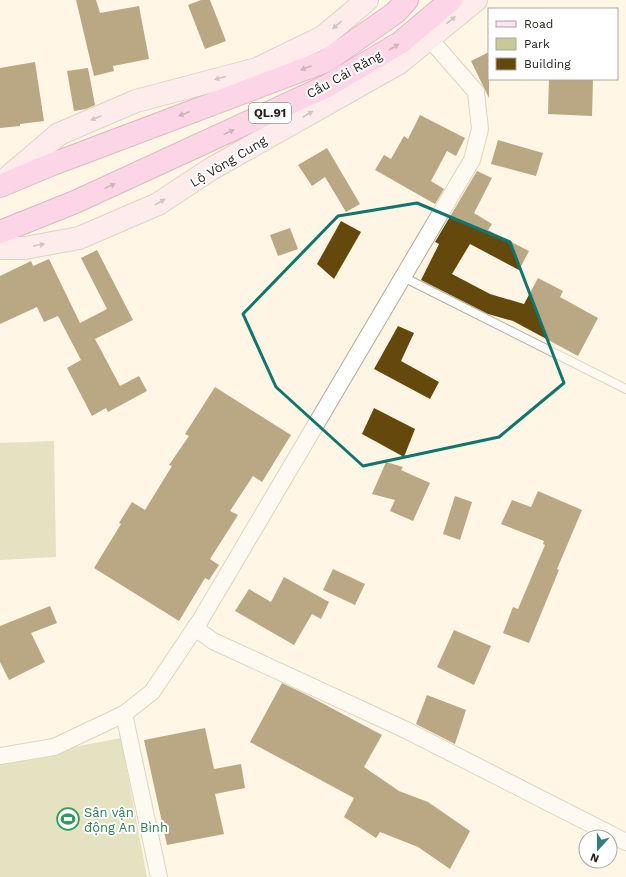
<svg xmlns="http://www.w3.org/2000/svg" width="626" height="877" font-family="'Work Sans',sans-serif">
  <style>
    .green { fill: #c6ca97 }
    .building { fill: #65490c }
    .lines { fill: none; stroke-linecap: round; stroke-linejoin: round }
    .service-casing { stroke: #b5aa97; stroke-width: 10 }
    .minor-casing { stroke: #b5aa97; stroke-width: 18 }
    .secondary-casing { stroke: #b5aa97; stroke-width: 24 }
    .trunk-casing { stroke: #ae719a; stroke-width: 24 }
    .service { stroke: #fff; stroke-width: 8 }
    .minor { stroke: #fff; stroke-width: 16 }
    .secondary { stroke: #fde1f5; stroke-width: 22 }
    .trunk { stroke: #f8b0e6; stroke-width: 22 }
    .oneway { fill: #9c8b92 }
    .oneway2 { fill: #8e6880 }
    .marked { fill: none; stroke: #0f766e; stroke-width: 3; stroke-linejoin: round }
    .labels { text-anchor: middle; stroke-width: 4; stroke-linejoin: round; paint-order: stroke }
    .shield { fill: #fff; stroke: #66645e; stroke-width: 1 }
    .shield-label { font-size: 12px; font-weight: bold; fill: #252119 }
    .street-label { font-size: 13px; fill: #252119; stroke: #fff }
    .leisure-label { font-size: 13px; fill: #27864d; stroke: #fff; text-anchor: start }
  </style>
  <rect width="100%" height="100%" fill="#fff5e5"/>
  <g class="green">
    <polygon points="54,441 56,557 0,560 0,443"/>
    <polygon points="121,738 147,877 0,877 0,761"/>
  </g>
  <g class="building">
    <polygon points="76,0 96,0 100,13 139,6 149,59 113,66 114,71 94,76"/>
    <polygon points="201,0 210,0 226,41 205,49 188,5"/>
    <polygon points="489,52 489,98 471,61"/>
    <polygon points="35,62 44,121 20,124 20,126 0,128 0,68"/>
    <polygon points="88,68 95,105 86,109 74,111 67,71"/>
    <polygon points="549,79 593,79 592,116 548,114"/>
    <polygon points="420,115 465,138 456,156 447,151 431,181 444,189 435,204 375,170 384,155 391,159 404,136 408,139"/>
    <polygon points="498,140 543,153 536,176 491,164"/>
    <polygon points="327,148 360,204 346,212 325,177 312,186 298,165"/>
    <polygon points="477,171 492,178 474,213 492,224 488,230 529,251 519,270 470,244 452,274 490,294 524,304 538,278 563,291 560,297 598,318 578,356 513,321 488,314 421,280 439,244 435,242"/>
    <polygon points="341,221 361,232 334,279 317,264"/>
    <polygon points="290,228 298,249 278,256 270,235"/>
    <polygon points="97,250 133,320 95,339 120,386 139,376 147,391 108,412 106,408 92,416 67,368 81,360 58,316 44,322 37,307 0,324 0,276 31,261 33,266 49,259 80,323 107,309 81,258"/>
    <polygon points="398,326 414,333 401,361 439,382 430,399 374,369"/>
    <polygon points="215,387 291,435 262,482 253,476 230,511 238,515 210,559 219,565 209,580 205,578 179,621 94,568 121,524 119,523 132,502 145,510 172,466 169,465 189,436 185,434"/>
    <polygon points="374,408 415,429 404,457 362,434"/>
    <polygon points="386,462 403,467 401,470 430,483 413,521 390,511 395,500 372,494"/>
    <polygon points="538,491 582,510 557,569 559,570 529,643 503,633 513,607 518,609 545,545 543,544 544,541 501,524 512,500 531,507"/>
    <polygon points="455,496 472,502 460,540 443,534"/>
    <polygon points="333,569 365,584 355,605 323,590"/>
    <polygon points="284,577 329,602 321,619 312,614 294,645 235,611 249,589 271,602"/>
    <polygon points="50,606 57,623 31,633 45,662 9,680 0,662 0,626"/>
    <polygon points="454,630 491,646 474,685 437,667"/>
    <polygon points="282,683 307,695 382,735 364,767 399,791 428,802 470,831 450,869 418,847 380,832 376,838 344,817 354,798 250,742"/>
    <polygon points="427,695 466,710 455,744 416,724"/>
    <polygon points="205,728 214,769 241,764 245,788 215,794 224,834 167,845 144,740"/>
  </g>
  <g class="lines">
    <g class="service-casing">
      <polyline id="service" points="403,277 626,389"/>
    </g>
    <g class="minor-casing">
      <g id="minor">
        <polyline points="195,628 213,641 406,730 626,842"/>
        <polyline points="124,714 159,877"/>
        <polyline points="0,756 54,747 124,714 152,692 201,619 472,160 480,129 476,92 429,38"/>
      </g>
    </g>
    <g class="secondary-casing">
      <g id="secondary">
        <polyline points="0,184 59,134 136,101 257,69 323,37 367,0"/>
        <polyline points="0,248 25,248 79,238 158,204 211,169 399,63 476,0"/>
      </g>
    </g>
    <g class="trunk-casing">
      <g id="trunk">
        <polyline points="0,186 53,164 326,61 395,13 407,0"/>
        <polyline points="0,232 75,202 327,86 400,43 451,0"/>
      </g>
    </g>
    <use href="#service" class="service"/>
    <use href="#minor" class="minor"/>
    <use href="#secondary" class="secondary"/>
    <use href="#trunk" class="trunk"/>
  </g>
  <defs><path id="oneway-solid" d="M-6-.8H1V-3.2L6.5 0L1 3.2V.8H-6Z"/></defs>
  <g class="oneway">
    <use href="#oneway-solid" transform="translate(451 20) rotate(-39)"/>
    <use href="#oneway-solid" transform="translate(337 25) rotate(140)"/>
    <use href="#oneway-solid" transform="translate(220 78) rotate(165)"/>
    <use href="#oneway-solid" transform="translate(308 114) rotate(-30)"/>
    <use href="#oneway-solid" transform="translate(96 118) rotate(157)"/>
    <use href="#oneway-solid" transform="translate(160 202) rotate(-30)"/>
    <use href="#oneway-solid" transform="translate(39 245) rotate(-10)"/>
  </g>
  <g class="oneway2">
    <use href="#oneway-solid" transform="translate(394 47) rotate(-30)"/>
    <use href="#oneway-solid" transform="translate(306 68) rotate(159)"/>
    <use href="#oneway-solid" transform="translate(184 114) rotate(159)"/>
    <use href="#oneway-solid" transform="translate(229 132) rotate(-25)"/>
    <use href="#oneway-solid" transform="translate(110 186) rotate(-24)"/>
  </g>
  <path d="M0 0H626V877H0ZM 417,203 L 510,242 L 564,383 L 499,437 L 363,466 L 276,387 L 243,314 L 338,216 Z" fill="#fff5e5" fill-opacity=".55" fill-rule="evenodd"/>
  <path class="marked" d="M 417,203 L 510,242 L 564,383 L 499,437 L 363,466 L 276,387 L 243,314 L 338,216 Z"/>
  <defs>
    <g id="stadium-ring" transform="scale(1.15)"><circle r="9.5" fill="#fff" stroke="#2e9e5b" stroke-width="1.5"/><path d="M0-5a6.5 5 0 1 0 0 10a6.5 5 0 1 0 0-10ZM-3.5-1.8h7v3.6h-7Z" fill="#2e9e5b"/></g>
  </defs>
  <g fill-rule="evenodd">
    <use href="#stadium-ring" x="68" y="819"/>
  </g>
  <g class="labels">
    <rect class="shield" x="249" y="103" width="42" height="20" rx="3"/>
    <g class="shield-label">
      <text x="270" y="117">QL.91</text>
    </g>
    <g class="street-label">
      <text transform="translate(344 74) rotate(-29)" y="5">Cầu Cái Răng</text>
      <text transform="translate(228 161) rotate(-31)" y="5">Lộ Vòng Cung</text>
    </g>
    <g class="leisure-label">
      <text x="84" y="817">Sân vận<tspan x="84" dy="15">động An Bình</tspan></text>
    </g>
  </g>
  <rect x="488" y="8" width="130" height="72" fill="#ffffff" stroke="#a8a6a3"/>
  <rect x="496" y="21" width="20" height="6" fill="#fde1f5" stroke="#a8a6a3"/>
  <text x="524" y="28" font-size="12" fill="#252119">Road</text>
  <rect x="496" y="38" width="20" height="12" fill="#c6ca97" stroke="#a8a6a3"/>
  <text x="524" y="48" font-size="12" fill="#252119">Park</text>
  <rect x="496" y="58" width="20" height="12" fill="#65490c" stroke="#a8a6a3"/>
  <text x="524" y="68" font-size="12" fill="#252119">Building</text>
  <g transform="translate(598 849) rotate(201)"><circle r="19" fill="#ffffff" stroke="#a8a6a3"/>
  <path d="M0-3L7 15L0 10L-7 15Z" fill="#337c7f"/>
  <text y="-6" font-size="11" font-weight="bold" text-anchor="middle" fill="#252119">N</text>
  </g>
</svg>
